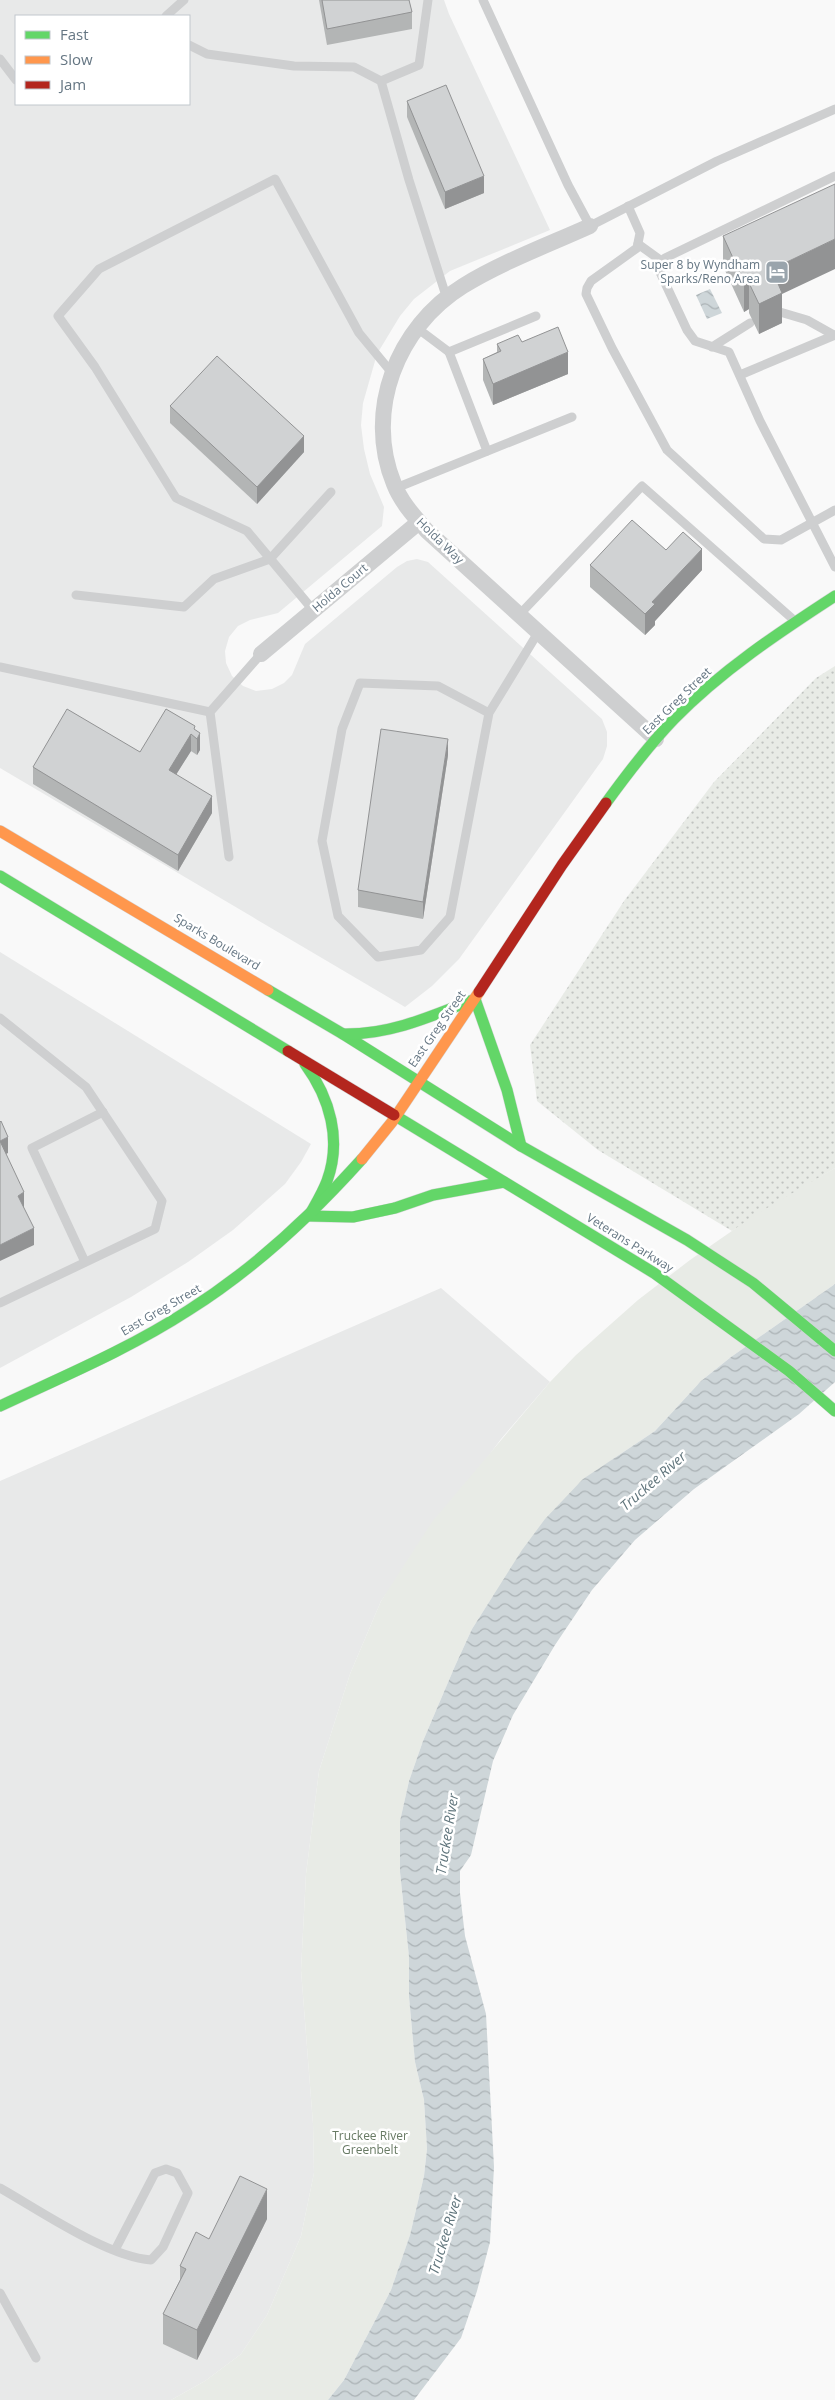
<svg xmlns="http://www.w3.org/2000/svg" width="835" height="2400" font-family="'Open Sans',sans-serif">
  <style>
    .built { fill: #e8e9e9; fill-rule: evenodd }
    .grass { fill: url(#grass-dots) }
    .park { fill: #e8ebe6 }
    .water { fill: url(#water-waves) }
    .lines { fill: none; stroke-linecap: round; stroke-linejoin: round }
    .fast-casing { stroke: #d5d6d7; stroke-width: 12 }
    .slow-casing { stroke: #d5d6d7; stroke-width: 12 }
    .jam-casing { stroke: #d5d6d7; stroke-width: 12 }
    .lane { stroke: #cecfd0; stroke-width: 9 }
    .street { stroke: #cecfd0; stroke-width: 16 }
    .fast { stroke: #63d668; stroke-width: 11 }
    .slow { stroke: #ff974d; stroke-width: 11 }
    .jam { stroke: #b3261e; stroke-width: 11 }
    .wall { fill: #b3b5b5 }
    .shaded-wall { fill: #929394 }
    .building { fill: #d0d2d3; stroke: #929394 }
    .labels { text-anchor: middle; stroke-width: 5; stroke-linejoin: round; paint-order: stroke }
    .poi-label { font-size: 12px; fill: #657683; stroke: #fff; text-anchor: end }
    .street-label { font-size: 12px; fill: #657683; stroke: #fff }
    .park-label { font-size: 12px; fill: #687a64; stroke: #fff }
    .water-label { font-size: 14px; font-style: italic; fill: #60757c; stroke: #fff }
  </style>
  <defs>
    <pattern id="grass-dots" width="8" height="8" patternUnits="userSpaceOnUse" patternTransform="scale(1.25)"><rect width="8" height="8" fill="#e8ebe6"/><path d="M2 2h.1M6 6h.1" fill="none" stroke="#c0c3c0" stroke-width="1.8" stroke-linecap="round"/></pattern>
    <pattern id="water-waves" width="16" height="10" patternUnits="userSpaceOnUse" patternTransform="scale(1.25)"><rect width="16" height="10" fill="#ced6d9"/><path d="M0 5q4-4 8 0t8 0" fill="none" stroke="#abb2b5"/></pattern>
  </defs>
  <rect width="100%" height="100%" fill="#f9f9f9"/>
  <g class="built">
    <path d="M 0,0 L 444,0 L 449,14 L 550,230 L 450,271 L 414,299 L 400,316 L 377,354 L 363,403 L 361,425 L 364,449 L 370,474 L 384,507 L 382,526 L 278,613 L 250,620 L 238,626 L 229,637 L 225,651 L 226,663 L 232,676 L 243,686 L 256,691 L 272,689 L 284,683 L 292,675 L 305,644 L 397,567 L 407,561 L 417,559 L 428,562 L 602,719 L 607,732 L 607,746 L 603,759 L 459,959 L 432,986 L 405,1007 L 0,768 ZM 16,16 L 189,16 L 189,104 L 16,104 Z"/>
    <polygon points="0,952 311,1144 301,1162 285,1184 233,1230 188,1262 131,1297 0,1368"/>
    <polygon points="441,1288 550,1382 501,1439 381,1601 350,1674 319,1771 306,1874 301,1970 313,2124 314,2173 301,2236 267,2315 241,2354 205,2381 171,2400 0,2400 0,1481"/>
  </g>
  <polygon class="grass" points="835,666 835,1168 732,1231 598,1150 537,1101 530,1045 624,901 714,782 816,678"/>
  <polygon class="park" points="835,1168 835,1284 731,1357 701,1381 655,1431 613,1459 493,1596 472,1629 455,1666 423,1741 409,1781 400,1821 400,1872 409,1957 409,1997 415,2062 424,2100 427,2149 424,2176 410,2235 391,2290 344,2380 328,2400 171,2400 205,2381 241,2354 267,2315 301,2236 314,2173 313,2124 301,1970 306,1874 319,1771 350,1674 381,1601 432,1522 550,1382 576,1355 638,1300 690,1260 755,1215"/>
  <g class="water">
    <polygon points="710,289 722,313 707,319 696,295"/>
    <polygon points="835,1284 835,1382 799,1414 694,1489 635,1540 592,1590 555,1645 513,1715 493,1761 471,1855 460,1871 460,1893 465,1936 486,2014 494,2167 490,2242 477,2291 461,2338 414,2400 328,2400 344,2380 391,2290 410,2235 424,2176 427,2149 424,2100 415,2062 409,1997 409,1957 400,1872 400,1821 409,1781 423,1741 455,1666 472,1629 522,1550 545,1519 583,1479 655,1431 701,1381 731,1357"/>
  </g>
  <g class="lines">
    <g class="fast-casing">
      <g id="fast">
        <path d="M 606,803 C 627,774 649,745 674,719 C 721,671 778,633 835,596"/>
        <polyline points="0,876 288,1051"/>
        <polyline points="268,990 343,1034 521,1146 687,1240 753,1283 835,1351"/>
        <path d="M 343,1034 C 390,1035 432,1016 475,999 L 507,1090 L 521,1146"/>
        <path d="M 305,1064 C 330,1098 342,1140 327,1181 C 322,1194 315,1205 309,1216 L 353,1217 L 395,1208 L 433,1195 L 504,1182"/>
        <polyline points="394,1115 654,1273 789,1371 835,1411"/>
        <path d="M 0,1406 C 64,1376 129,1349 189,1310 C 254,1269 311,1216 362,1159"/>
      </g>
    </g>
    <g class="slow-casing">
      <g id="slow">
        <polyline points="0,831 268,990"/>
        <polyline points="362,1159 392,1122 479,992"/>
      </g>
    </g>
    <g class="jam-casing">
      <g id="jam">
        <polyline points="479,992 562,865 606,803"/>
        <polyline points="288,1051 394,1115"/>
      </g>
    </g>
    <g class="lane">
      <polyline points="483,0 568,185 590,226 717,161 835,109"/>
      <polyline points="166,16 184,0"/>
      <polyline points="189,45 207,54 294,66 354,67 381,81 409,180 447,299"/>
      <polyline points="0,59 16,80"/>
      <polyline points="381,81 419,65 428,0"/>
      <polyline points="835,176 665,258 659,270 687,330 695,341 729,352 760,421 835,567"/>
      <polyline points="628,206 640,233 637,248 591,281 587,288 586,294 612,348 667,450 764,539 781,540 835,510"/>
      <polyline points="638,244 663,262"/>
      <polyline points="780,312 807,320 834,335"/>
      <polyline points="417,328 449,352 536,316"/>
      <polyline points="712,347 750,323"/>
      <polyline points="449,352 487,451"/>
      <polyline points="740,375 835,335"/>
      <polyline points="396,488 572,417"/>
      <polyline points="76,595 184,607 214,579 270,559 331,492"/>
      <polyline points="313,610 247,531 176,498 95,367 58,316 99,269 275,179 359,333 392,373"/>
      <polyline points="520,614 642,486 795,621"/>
      <polyline points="0,667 210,712"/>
      <polyline points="489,713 438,686 360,683 342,729 322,841 338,916 378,957 421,950 450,917 489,713 539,631"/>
      <polyline points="229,857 210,712 261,654"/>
      <polyline points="0,1018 86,1087 162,1201 155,1229 0,1303"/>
      <polyline points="85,1262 32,1148 103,1112"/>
      <path d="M 0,2188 C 39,2210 107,2257 151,2260 L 163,2247 L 188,2193 L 177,2173 L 166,2169 L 155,2173 L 115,2250"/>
      <polyline points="0,2293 36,2358"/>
    </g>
    <g class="street">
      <path d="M 590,226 C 548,245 502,262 463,286 C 397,327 364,411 394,484 C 401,502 414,516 427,531 L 656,739"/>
      <polyline points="261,654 419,522"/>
    </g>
    <use href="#fast" class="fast"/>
    <use href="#slow" class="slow"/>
    <use href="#jam" class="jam"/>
  </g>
  <g class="wall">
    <polygon points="319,0 409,0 412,12 412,29 327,45"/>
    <polygon points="407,101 484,193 445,209 407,117"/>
    <polygon points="723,236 782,294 782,323 759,334 749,313 749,309 744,312 723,266"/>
    <polygon points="522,342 568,374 493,405 483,380 483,359 497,352 497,344"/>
    <polygon points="170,406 304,452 257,504 170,423"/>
    <polygon points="666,550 702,570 655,621 655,625 645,635 590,587 590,565"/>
    <polygon points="195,730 200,750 197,755 191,751 176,774 212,813 178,871 33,784 33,767 140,752"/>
    <polygon points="448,755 423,919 358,907 358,890"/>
    <polygon points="267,2219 197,2360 163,2344 163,2314 180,2280 180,2266 209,2239"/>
  </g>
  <g class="shaded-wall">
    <polygon points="484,176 484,193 445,209 445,192"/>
    <polygon points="835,239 835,269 782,294 782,323 759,334 759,304 768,271"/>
    <polygon points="750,278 750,286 749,283 749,309 744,312 744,282"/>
    <polygon points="568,352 568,374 493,405 493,384"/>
    <polygon points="304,436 304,452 257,504 257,487"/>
    <polygon points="702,549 702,570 655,621 655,625 645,635 645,614 652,602"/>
    <polygon points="200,733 200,750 197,755 197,739"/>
    <polygon points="191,734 191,751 169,786 169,770"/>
    <polygon points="448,739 448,755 423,919 423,902"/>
    <polygon points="212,796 212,813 178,871 178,855"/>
    <polygon points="8,1137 8,1153 0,1157 0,1141"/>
    <polygon points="24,1192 24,1209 18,1196"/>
    <polygon points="34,1228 34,1245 0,1261 0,1245"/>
    <polygon points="267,2189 267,2219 197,2360 197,2330"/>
  </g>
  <g class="building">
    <polygon points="322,0 409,0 412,12 327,29"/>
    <polygon points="446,85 484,176 445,192 407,101"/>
    <polygon points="835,184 835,239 768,271 769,273 773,272 782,293 759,304 749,283 752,281 750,278 744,282 723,236"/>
    <polygon points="558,327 568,352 493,384 483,359 501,351 497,344 518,335 522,342"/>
    <polygon points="217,356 304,436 257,487 170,406"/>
    <polygon points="632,520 666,550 683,532 702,549 652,602 655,604 645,614 590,565"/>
    <polygon points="67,709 140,752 166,709 195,726 194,729 200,733 197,739 191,734 169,770 212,796 178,855 33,767"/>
    <polygon points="381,729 448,739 423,902 358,890"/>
    <polygon points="1,1121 8,1137 0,1141 24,1192 18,1196 34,1228 0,1245 0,1122"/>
    <polygon points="240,2176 267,2189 197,2330 163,2314 186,2269 180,2266 196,2232 209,2239"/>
  </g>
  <defs>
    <g id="hotel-square" transform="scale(1.25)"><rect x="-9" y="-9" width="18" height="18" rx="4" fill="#99a4ac" stroke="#fff"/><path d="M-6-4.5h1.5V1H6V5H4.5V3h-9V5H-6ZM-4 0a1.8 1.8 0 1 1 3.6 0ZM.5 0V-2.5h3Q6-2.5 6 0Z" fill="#fff"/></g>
  </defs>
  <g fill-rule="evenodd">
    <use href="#hotel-square" x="777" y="272"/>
  </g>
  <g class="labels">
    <g class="poi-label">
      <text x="760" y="269">Super 8 by Wyndham<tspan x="760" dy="14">Sparks/Reno Area</tspan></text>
    </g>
    <g class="street-label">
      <text transform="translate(440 541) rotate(44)" y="4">Holda Way</text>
      <text transform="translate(340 588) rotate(-40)" y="4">Holda Court</text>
      <text transform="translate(677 701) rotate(-44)" y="4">East Greg Street</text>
      <text transform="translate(217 942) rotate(31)" y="4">Sparks Boulevard</text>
      <text transform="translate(437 1029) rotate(-55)" y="4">East Greg Street</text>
      <text transform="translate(630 1243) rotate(32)" y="4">Veterans Parkway</text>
      <text transform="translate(161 1310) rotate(-30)" y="4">East Greg Street</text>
    </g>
    <g class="park-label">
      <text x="370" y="2140">Truckee River<tspan x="370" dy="14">Greenbelt</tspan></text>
    </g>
    <g class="water-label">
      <text transform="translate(653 1481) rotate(-41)" y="5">Truckee River</text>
      <text transform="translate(447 1834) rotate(-81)" y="5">Truckee River</text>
      <text transform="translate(445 2235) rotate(-73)" y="5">Truckee River</text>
    </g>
  </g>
  <rect x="15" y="15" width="175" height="90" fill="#ffffff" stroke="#c1c8cd"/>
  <rect x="25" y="31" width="25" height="8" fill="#63d668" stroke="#c1c8cd"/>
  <text x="60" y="40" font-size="15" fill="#657683">Fast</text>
  <rect x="25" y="56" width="25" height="8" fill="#ff974d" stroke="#c1c8cd"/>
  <text x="60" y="65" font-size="15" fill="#657683">Slow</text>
  <rect x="25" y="81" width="25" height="8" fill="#b3261e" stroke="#c1c8cd"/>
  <text x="60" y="90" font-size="15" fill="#657683">Jam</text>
</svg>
